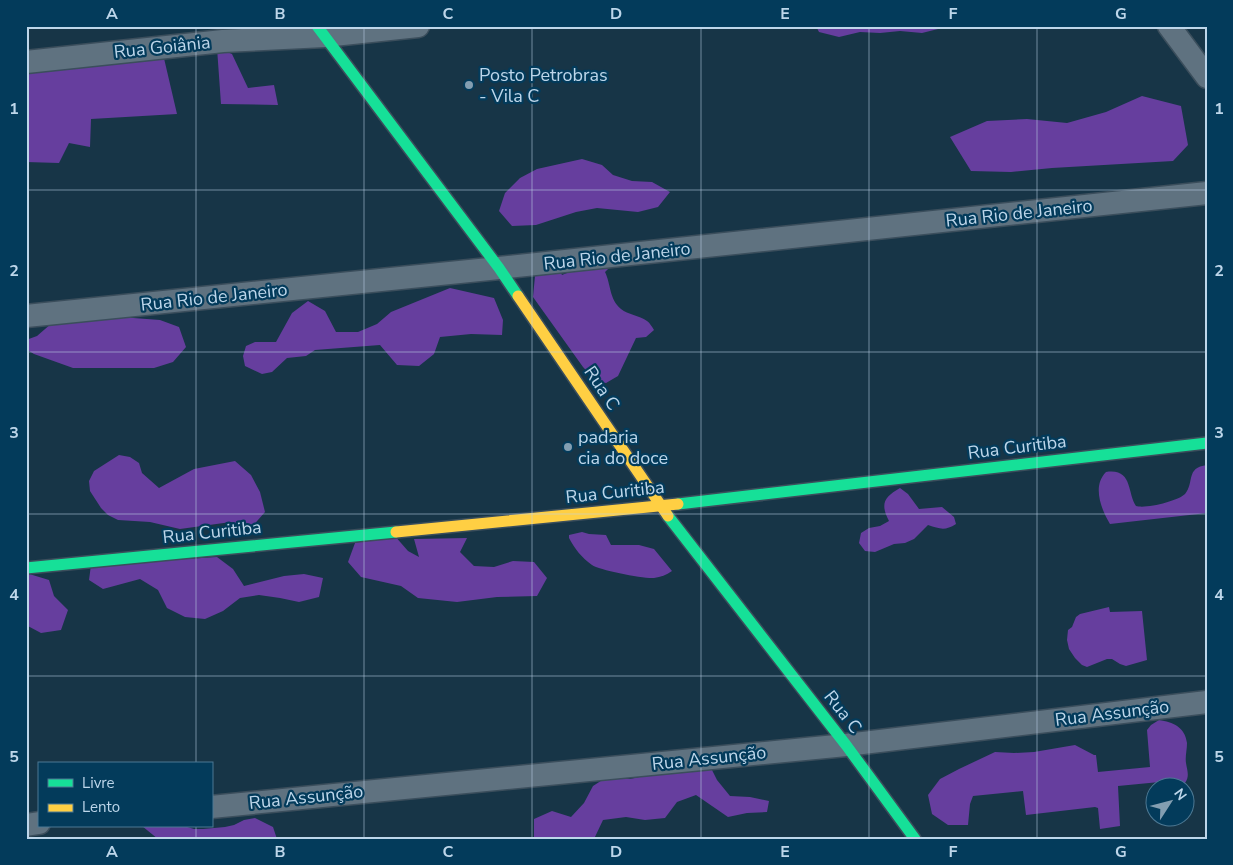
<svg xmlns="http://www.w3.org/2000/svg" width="1233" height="865" font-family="'Nunito Sans',sans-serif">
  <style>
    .forest { fill: #663e9e }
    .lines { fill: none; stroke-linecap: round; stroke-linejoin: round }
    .street-casing { stroke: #3b4e5c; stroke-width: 25 }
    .fast-casing { stroke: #3b4e5c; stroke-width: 14 }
    .slow-casing { stroke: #3b4e5c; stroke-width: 14 }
    .street { stroke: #5f7280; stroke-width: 22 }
    .fast { stroke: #16e098; stroke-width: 11 }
    .slow { stroke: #ffcf43; stroke-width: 11 }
    .grid { fill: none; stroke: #bdd6ea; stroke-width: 1; stroke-opacity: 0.55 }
    .poi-dot { fill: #839eb1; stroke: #033b5b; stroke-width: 2 }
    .labels { text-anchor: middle; stroke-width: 4.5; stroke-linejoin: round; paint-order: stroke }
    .street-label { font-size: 18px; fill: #bdd6ea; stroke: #033b5b }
    .poi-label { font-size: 18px; fill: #bdd6ea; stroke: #033b5b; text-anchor: start }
    .neatline { fill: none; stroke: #bdd6ea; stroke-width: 2 }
    .grid-label { font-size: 16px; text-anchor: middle; font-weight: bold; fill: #bdd6ea }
  </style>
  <rect width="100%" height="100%" fill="#173547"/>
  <g class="forest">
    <polygon points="816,26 966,26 942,28 922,33 900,31 880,33 860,32 839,37 819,32"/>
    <polygon points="217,48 232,54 248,88 274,85 278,105 221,104"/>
    <polygon points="163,54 177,114 91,119 90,147 69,143 59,163 26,162 26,68"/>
    <polygon points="1142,96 1181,106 1188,145 1173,161 1052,168 1011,172 971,171 950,137 987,121 1027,119 1067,123 1106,112"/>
    <polygon points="582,159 602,165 613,175 632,181 652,182 670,192 658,207 638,212 597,208 576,212 536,225 512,226 499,211 505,193 520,178 537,169"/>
    <path d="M 613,261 L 612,265 L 605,272 C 611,284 609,299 621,309 C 628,315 639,315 647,321 C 650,323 652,327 654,330 L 646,337 L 636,338 L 618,376 L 606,383 L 596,381 L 583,367 L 533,297 L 535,276 L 540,267 L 559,269 L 562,275 L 572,271 L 583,271 Z"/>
    <polygon points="450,288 494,298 503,320 502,335 471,334 440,337 434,354 419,366 397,365 380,345 315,350 306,356 287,358 272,372 262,374 245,366 243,356 246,346 255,342 276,342 292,313 308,301 325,311 336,332 358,332 377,324 391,312"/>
    <polygon points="120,317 160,320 179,327 186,347 173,362 154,368 73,368 34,354 26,349 26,340 37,336 52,323"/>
    <polygon points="119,455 130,457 139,463 142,473 159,488 194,469 235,461 251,475 260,492 265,512 251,528 231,522 180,529 150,522 118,520 108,515 101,508 90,491 89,481 94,471"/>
    <path d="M 1207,465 L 1207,513 L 1110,524 C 1101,509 1092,486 1106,472 C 1133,468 1127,493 1136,506 C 1146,509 1178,501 1185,494 C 1195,482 1185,468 1207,465 Z"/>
    <path d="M 900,488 L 908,494 L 919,509 L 942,507 L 954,517 L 956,524 C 945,531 940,529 928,525 L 914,539 L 905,543 L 894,544 L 875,552 L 865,551 L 859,543 L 861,533 L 869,528 L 880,526 L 889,521 C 880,504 884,497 900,488 Z"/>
    <path d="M 582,532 L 589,534 L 606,535 L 611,545 L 639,545 L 654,549 L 672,571 C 666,575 661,577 654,578 C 644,579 599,570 592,565 C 581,557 575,549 569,538 L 569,535 Z"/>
    <polygon points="394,535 408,551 419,557 414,539 467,538 460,552 474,566 494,567 513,561 534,562 547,578 537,596 497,597 457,602 418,598 401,586 361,577 348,562 355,543"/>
    <polygon points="217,557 233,569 244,586 284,576 304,574 323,578 319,597 299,602 280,598 259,595 240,598 223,611 205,619 185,617 167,608 158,590 140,579 103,589 89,580 91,565"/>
    <polygon points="26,573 49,580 54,596 68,610 61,630 41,633 26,625"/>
    <polygon points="1109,607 1110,612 1142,611 1147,660 1126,666 1120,664 1112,659 1107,659 1087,667 1082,665 1075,658 1069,649 1067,640 1068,630 1072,627 1076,617 1080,614"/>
    <path d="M 1159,720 C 1173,722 1185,727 1187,743 C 1187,750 1185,757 1186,763 C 1187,770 1190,776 1185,783 C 1182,788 1176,788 1171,787 L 1170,781 L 1118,786 L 1120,826 L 1100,829 L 1098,808 L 1095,807 L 1026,815 L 1023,791 L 973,796 L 970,804 L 968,825 L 948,825 L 932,814 L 928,795 L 940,779 L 959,769 L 995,752 L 1014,753 L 1034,752 L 1075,745 L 1094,755 L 1096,755 L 1098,772 L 1150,767 L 1147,730 L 1151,725 Z"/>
    <polygon points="708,762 717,780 730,796 750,797 769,801 767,812 747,813 728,817 696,795 677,802 665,818 645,820 626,817 603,820 594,839 534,838 534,819 552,811 571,817 584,803 593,786 610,775 630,779"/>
    <polygon points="255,818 273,827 277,839 158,839 142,826 184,826 194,829 203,829 225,827 234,825 244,820"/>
  </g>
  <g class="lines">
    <g class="street-casing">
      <g id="street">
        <polyline points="1169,26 1207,77"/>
        <polyline points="26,62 223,41 324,36 418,26"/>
        <polyline points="26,316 499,268 1207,193"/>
        <polyline points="211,807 846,745 1207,702"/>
        <polyline points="26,825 39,823"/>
      </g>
    </g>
    <g class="fast-casing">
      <g id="fast">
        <polyline points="317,26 499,268 518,296"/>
        <polyline points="678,504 1207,443"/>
        <polyline points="668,516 846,745 915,839"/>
        <polyline points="26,568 396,532"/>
      </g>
    </g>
    <g class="slow-casing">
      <g id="slow">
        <polyline points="518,296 668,516"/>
        <polyline points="396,532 678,504"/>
      </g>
    </g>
    <use href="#street" class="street"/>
    <use href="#fast" class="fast"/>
    <use href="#slow" class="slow"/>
  </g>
  <path class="grid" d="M 196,26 L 196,764M 364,26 L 364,839M 532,26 L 532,839M 701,26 L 701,839M 869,26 L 869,839M 1037,26 L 1037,839M 26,190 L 1207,190M 26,352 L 1207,352M 26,514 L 1207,514M 26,676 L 1207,676M 196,826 L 196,839"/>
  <g class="poi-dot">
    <circle cx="469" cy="85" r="5"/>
    <circle cx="568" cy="447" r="5"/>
  </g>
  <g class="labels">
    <g class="street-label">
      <text transform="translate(162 47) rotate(-6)" y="6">Rua Goiânia</text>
      <text transform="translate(1019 213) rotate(-6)" y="6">Rua Rio de Janeiro</text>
      <text transform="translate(617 256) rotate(-6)" y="6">Rua Rio de Janeiro</text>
      <text transform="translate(214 297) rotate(-6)" y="6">Rua Rio de Janeiro</text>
      <text transform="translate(602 388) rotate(56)" y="6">Rua C</text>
      <text transform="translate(1017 447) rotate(-7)" y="6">Rua Curitiba</text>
      <text transform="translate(615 492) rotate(-6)" y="6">Rua Curitiba</text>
      <text transform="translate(212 532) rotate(-6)" y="6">Rua Curitiba</text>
      <text transform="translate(843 712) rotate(52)" y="6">Rua C</text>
      <text transform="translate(1112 713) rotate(-7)" y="6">Rua Assunção</text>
      <text transform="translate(709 758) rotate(-6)" y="6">Rua Assunção</text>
      <text transform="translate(306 797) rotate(-6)" y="6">Rua Assunção</text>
    </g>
    <g class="poi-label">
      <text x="479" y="81">Posto Petrobras<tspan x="479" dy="21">- Vila C</tspan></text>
      <text x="578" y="443">padaria<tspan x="578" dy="21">cia do doce</tspan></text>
    </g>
  </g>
  <rect width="1233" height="865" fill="none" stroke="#033b5b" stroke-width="55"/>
  <rect x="38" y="762" width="175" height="65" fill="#033b5b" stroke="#4d7994"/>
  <rect x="48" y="779" width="25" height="8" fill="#16e098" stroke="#4d7994"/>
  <text x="82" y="788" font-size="15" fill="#bdd6ea">Livre</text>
  <rect x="48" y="804" width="25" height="8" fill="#ffcf43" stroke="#4d7994"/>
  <text x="82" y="812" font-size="15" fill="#bdd6ea">Lento</text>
  <g transform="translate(1170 802) rotate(54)"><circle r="24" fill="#033b5b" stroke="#4d7994"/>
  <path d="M0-4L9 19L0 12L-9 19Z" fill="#839eb1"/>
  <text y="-8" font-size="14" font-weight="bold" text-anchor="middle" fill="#bdd6ea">N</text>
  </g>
  <rect x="28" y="28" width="1178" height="810" class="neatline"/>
  <g class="grid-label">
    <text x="112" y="19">A</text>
    <text x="280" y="19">B</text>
    <text x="448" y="19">C</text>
    <text x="616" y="19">D</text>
    <text x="785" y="19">E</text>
    <text x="953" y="19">F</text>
    <text x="1121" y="19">G</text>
    <text x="14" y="114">1</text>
    <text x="1219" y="114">1</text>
    <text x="14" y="276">2</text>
    <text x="1219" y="276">2</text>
    <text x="14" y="438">3</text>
    <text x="1219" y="438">3</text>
    <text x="14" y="600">4</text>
    <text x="1219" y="600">4</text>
    <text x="14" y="762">5</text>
    <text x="1219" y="762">5</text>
    <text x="112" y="857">A</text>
    <text x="280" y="857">B</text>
    <text x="448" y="857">C</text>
    <text x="616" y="857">D</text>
    <text x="785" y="857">E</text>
    <text x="953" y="857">F</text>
    <text x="1121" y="857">G</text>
  </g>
</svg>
